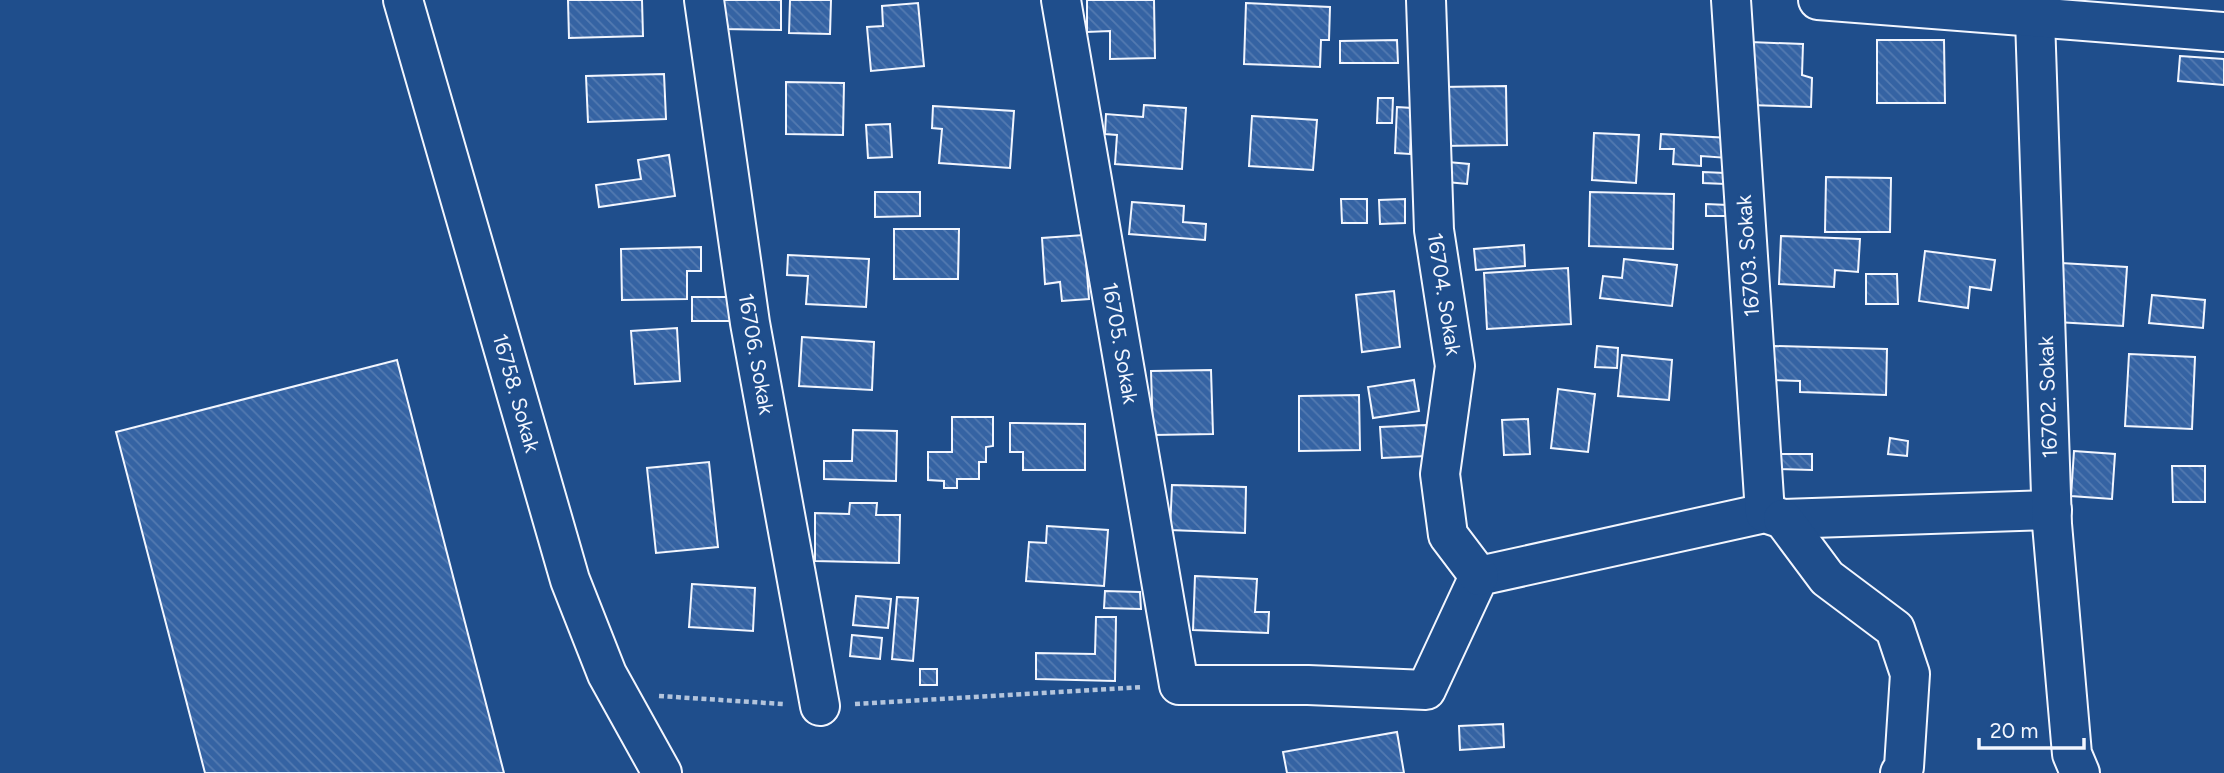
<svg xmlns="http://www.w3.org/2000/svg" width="2224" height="773" font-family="Figtree,sans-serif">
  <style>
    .building { fill: url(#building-back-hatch); stroke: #f2f6ff; stroke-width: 2 }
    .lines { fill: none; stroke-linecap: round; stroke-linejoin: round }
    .minor-casing { stroke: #f2f6ff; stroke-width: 42 }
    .major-casing { stroke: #f2f6ff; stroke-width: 42 }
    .path { stroke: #b3c4dc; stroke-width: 4.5; stroke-dasharray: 5 3.5; stroke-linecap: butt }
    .minor { stroke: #1f4e8c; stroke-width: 38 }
    .major { stroke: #1f4e8c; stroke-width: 38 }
    .labels { text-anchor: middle; stroke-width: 5; stroke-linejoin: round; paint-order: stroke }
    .street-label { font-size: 21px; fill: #f2f6ff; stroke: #1f4e8c }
  </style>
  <defs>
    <pattern id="building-back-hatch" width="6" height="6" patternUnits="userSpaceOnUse" patternTransform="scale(1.75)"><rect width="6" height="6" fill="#3563a3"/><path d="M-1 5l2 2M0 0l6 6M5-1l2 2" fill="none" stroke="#537ab1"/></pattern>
  </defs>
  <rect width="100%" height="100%" fill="#1f4e8c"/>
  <g class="building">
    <polygon points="568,0 642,0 643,36 569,38"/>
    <polygon points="724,0 781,0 781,30 724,29"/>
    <polygon points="790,0 831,0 830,34 789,33"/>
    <polygon points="1087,0 1154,0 1155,58 1110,59 1110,31 1087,32"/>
    <polygon points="918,3 924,66 871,71 867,27 883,26 882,6"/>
    <polygon points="1246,3 1330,7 1329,40 1321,40 1320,67 1244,64"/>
    <polygon points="1397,40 1398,63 1340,63 1340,41"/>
    <polygon points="1877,40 1944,40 1945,103 1877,103"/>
    <polygon points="1750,42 1803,44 1802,75 1812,78 1811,107 1749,105"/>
    <polygon points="2180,56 2224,59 2224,85 2178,81"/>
    <polygon points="664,74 666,119 588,122 586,76"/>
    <polygon points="786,82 844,83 843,135 786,134"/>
    <polygon points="1506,86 1507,145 1441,146 1440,87"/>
    <polygon points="1378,98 1393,98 1392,123 1377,123"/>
    <polygon points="1144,105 1186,108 1182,169 1115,164 1117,135 1105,134 1106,114 1143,117"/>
    <polygon points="933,106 1014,111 1010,168 939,163 942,129 932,128"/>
    <polygon points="1397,107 1412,108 1410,154 1395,153"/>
    <polygon points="1252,116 1317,120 1313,170 1249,166"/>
    <polygon points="890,124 892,157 868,158 866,125"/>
    <polygon points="1594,133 1639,135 1636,183 1592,180"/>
    <polygon points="1661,134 1729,138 1728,158 1701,156 1701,166 1673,164 1674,149 1660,149"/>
    <polygon points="669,155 675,196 599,207 596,185 641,179 638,160"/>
    <polygon points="1448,162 1469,164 1467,184 1447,182"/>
    <polygon points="1703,172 1725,173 1725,184 1703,183"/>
    <polygon points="1826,177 1891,178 1890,232 1825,232"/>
    <polygon points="875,192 920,192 920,216 875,217"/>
    <polygon points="1590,192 1674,194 1673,249 1589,246"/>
    <polygon points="1341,199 1367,199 1367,223 1342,223"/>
    <polygon points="1405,199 1405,223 1380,224 1379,200"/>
    <polygon points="1132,202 1184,206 1183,222 1206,224 1205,240 1129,234"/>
    <polygon points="1706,204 1728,205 1728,216 1706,216"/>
    <polygon points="894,229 959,229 958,279 894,279"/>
    <polygon points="1084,235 1089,299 1062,301 1060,282 1045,284 1042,238"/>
    <polygon points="1781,236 1860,239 1858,272 1835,270 1834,287 1779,284"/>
    <polygon points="1524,245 1525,266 1476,270 1474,249"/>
    <polygon points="701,247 701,271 687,271 687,299 622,300 621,249"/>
    <polygon points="1925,251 1995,260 1991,290 1970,287 1968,308 1919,301"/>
    <polygon points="788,255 869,259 866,307 806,304 808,276 787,275"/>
    <polygon points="1624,259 1677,265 1672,306 1600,298 1603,276 1622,278"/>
    <polygon points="2061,263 2127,267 2123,326 2057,322"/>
    <polygon points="1568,268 1571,324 1487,329 1484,273"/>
    <polygon points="1866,274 1897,274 1898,304 1866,304"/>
    <polygon points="1394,291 1400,347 1362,352 1356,295"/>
    <polygon points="2152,295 2205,300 2203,328 2149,323"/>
    <rect x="692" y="297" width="39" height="24"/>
    <polygon points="677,328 680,381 635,384 631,331"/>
    <polygon points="802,337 874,342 872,390 799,386"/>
    <polygon points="1597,346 1618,348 1617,368 1595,367"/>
    <polygon points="1774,346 1887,349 1886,395 1800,392 1800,381 1773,380"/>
    <polygon points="2129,354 2195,357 2192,429 2125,426"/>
    <polygon points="1622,355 1672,360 1669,400 1618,396"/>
    <polygon points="397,360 504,773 205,773 116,432"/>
    <polygon points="1211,370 1213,434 1153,435 1151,371"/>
    <polygon points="1414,380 1419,411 1373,418 1368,387"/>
    <polygon points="1558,389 1595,394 1588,452 1551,448"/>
    <polygon points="1359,395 1360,450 1299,451 1299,396"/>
    <polygon points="952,417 993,417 993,446 986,447 986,462 979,462 979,479 957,479 957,488 944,488 944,481 928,480 928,452 952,452"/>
    <polygon points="1528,419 1530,454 1504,455 1502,420"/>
    <polygon points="1010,423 1085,424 1085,470 1023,470 1023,452 1010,452"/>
    <polygon points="1426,425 1427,456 1382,458 1380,427"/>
    <polygon points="853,430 897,431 896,481 824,479 824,461 852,461"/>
    <polygon points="1890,438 1908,441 1907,456 1888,454"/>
    <polygon points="2074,451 2115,454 2112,499 2071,496"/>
    <polygon points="1779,454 1812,454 1812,470 1778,469"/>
    <polygon points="709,462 718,547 656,553 647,468"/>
    <polygon points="2172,466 2205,466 2205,502 2173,502"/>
    <polygon points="1172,485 1246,487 1245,533 1170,530"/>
    <polygon points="850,503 877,503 876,515 900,515 899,563 815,561 815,513 849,514"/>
    <polygon points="1047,526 1108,530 1104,586 1026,581 1029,542 1046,543"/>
    <polygon points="1195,576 1257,579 1255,612 1269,612 1268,633 1193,630"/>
    <polygon points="692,584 755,588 753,631 689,627"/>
    <polygon points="1105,591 1140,592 1141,609 1104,608"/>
    <polygon points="856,596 891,599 888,628 853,625"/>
    <polygon points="897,597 918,598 913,661 892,659"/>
    <polygon points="1096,617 1116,617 1115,681 1036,679 1036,653 1095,654"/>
    <polygon points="852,635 882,638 880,659 850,656"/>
    <rect x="920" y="669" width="17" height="16"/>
    <polygon points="1503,724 1504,747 1460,750 1459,726"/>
    <polygon points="1397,732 1404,773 1287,773 1283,752"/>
  </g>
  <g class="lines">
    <g class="minor-casing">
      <g id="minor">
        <polyline points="403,0 570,580 607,674 662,773"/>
        <polyline points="704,0 750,323 820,706"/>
        <polyline points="1061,0 1179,685 1308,685 1426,690 1479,576 1765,513 1783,519 2052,510"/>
        <polyline points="1426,0 1434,230 1455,366 1440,474 1448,535 1479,576"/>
        <polyline points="1731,0 1765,513"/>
        <polyline points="2035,19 2052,524 2072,754 2080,773"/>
        <polyline points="1783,519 1827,578 1895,629 1910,674 1904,767 1900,773"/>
      </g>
    </g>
    <g class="major-casing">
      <polyline id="major" points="1818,0 2224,32"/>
    </g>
    <g class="path">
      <polyline points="659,696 783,704"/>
      <polyline points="855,704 1143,687"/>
    </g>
    <use href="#minor" class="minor"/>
    <use href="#major" class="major"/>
  </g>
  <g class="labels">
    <g class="street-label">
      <text transform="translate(1748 256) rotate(-94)" y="7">16703. Sokak</text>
      <text transform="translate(1444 294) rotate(81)" y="7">16704. Sokak</text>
      <text transform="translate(1120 343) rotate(80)" y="7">16705. Sokak</text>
      <text transform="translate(756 354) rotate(80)" y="7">16706. Sokak</text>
      <text transform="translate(516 393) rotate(74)" y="7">16758. Sokak</text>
      <text transform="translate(2048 397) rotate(-92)" y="7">16702. Sokak</text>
    </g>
  </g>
  <path d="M1979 738v10h105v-10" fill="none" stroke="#f2f6ff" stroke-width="3.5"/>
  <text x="1990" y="738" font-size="21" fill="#f2f6ff" stroke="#1f4e8c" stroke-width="5" paint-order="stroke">20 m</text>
</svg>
